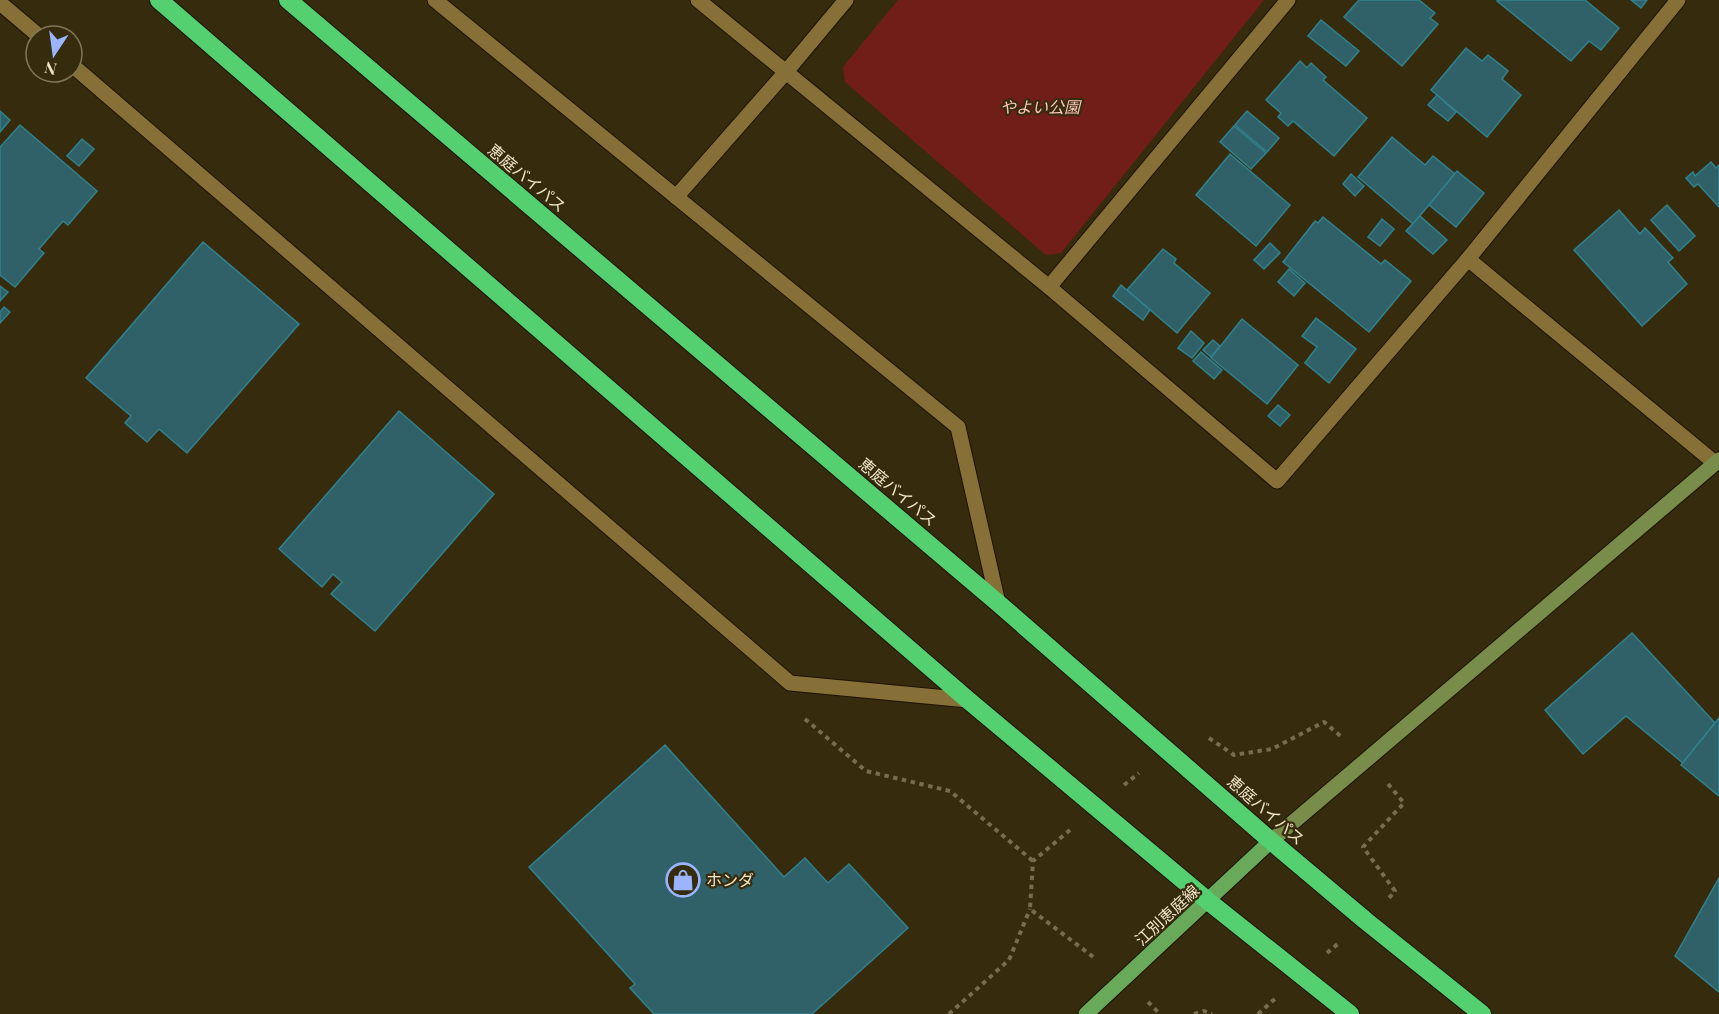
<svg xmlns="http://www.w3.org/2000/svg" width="1719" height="1014" font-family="'Playfair Display','Noto Sans JP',serif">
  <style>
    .green { fill: #721e18 }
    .building { fill: #306168; stroke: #30828e; stroke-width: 1.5 }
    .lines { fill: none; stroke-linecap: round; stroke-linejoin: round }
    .street-casing { stroke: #1e1300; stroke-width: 17 }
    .secondary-casing { stroke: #1e1300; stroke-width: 17 }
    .primary-casing { stroke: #1e1300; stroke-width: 17 }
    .highway-casing { stroke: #1e1300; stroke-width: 20 }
    .path { stroke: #776c4e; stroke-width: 4; stroke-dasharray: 4.5 4.5; stroke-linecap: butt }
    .street { stroke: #867038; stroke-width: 15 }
    .secondary { stroke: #778d49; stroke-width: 15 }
    .primary { stroke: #68aa5a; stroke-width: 15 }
    .highway { stroke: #54d070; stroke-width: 18 }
    .labels { text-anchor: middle; stroke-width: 4.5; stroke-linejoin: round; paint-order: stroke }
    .park-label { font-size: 16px; font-style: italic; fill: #fec6bd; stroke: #362b0d }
    .street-label { font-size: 16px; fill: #f2e6c9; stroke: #362b0d }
    .poi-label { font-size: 16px; fill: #f2e6c9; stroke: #362b0d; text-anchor: start }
  </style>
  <rect width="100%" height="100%" fill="#362b0d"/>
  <polygon class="green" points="898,0 1264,0 1061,253 1046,255 845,82 843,67"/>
  <g class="building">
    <polygon points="1359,0 1419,0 1435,13 1430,18 1438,24 1402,66 1344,17"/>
    <polygon points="1498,0 1585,0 1619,28 1601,50 1589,41 1571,61 1497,1"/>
    <polygon points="1631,0 1647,0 1641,8"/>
    <polygon points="1321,20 1359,51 1346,66 1308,36"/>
    <polygon points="1466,48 1482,61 1488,55 1508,71 1502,79 1521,95 1487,137 1431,90"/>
    <polygon points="1300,61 1307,68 1311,63 1326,77 1323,80 1367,118 1334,156 1293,121 1288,126 1278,117 1281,113 1266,100"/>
    <polygon points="1437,95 1456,112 1448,121 1428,105"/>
    <polygon points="0,111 10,120 0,132"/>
    <polygon points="1247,111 1279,138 1267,152 1235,125"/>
    <polygon points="20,125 97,191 68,225 63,221 39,249 44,253 15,287 0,275 0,147"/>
    <polygon points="1234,126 1266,153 1251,169 1220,142"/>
    <polygon points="1392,137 1425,165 1433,156 1455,174 1413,224 1358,177"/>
    <polygon points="82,139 94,149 79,166 67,156"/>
    <polygon points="1230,154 1290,205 1256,246 1196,195"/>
    <polygon points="1711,162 1716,168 1719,165 1719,207 1698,184 1694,187 1686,178 1693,172 1695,176"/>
    <polygon points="1457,171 1484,193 1456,227 1429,205"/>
    <polygon points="1351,174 1364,186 1355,196 1343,184"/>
    <polygon points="1667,205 1695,236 1679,251 1651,220"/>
    <polygon points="1619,210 1640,234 1645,228 1673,258 1668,262 1687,284 1642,326 1574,250"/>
    <polygon points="1420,216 1447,240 1433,254 1406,231"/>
    <polygon points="1323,217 1381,264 1385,260 1411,281 1369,332 1283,262 1315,221 1318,223"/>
    <polygon points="1382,219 1394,229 1380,246 1368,237"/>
    <polygon points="203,242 299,324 187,453 159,429 147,442 125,423 131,416 86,378"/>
    <polygon points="1270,243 1280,253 1264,269 1254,260"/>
    <polygon points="1163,249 1176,259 1174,263 1210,293 1177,333 1127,290"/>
    <polygon points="1289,269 1305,283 1294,296 1278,282"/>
    <polygon points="1121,285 1150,310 1143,320 1113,296"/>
    <polygon points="0,286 8,292 0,301"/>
    <polygon points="4,307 10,312 0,323 0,312"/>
    <polygon points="1316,318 1356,349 1329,383 1305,363 1317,347 1302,336"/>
    <polygon points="1242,319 1298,365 1267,404 1211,358"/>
    <polygon points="1191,331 1204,343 1192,358 1178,348"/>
    <polygon points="1213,340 1220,346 1211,357 1203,350"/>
    <polygon points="1201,352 1222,370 1214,379 1193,361"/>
    <polygon points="1278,405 1290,415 1280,426 1268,416"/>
    <polygon points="399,411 494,494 375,631 331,594 342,582 333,574 322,587 279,549"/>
    <polygon points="1632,633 1715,723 1683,763 1626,716 1583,754 1545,710"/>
    <polygon points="1719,718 1719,796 1681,765"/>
    <polygon points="665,745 784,877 805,858 828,883 849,864 908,928 812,1014 654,1014 630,988 635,984 529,867"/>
    <polygon points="1719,878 1719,992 1675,956"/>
  </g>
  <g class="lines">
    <g class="street-casing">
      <g id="street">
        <polyline points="435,0 958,427 998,603"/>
        <polyline points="698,0 1049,287 1277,481 1468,259 1678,0"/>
        <polyline points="0,3 39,36"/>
        <polyline points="72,65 790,683 968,700"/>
        <polyline points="676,197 785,73 846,0"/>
        <polyline points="1468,259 1715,463"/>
        <polyline points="1049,287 1288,0"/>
      </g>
    </g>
    <g class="secondary-casing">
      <polyline id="secondary" points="1271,841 1719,460"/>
    </g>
    <g class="primary-casing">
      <polyline id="primary" points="1086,1014 1271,841"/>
    </g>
    <g class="highway-casing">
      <g id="highway">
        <polyline points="159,0 968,700 1208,901 1350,1014"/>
        <polyline points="288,0 998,603 1271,841 1366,921 1482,1014"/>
      </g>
    </g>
    <g class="path">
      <polyline points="805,719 866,771 950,791 1033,861"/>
      <polyline points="1209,738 1234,755 1272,749 1324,722 1343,738"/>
      <polyline points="1388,784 1404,803 1363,847 1395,891 1389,898"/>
      <polyline points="1124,785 1139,773"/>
      <polyline points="1070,830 1033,861 1030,909 1096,959"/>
      <polyline points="1327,953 1339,943"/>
      <polyline points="1148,1002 1160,1014"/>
      <polyline points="949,1014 1009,960 1030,909"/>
      <polyline points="1194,1014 1204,1011 1212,1014"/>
      <polyline points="1258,1014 1276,998"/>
    </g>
    <use href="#street" class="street"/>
    <use href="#secondary" class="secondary"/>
    <use href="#primary" class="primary"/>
    <use href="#highway" class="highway"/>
  </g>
  <defs>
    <g id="shop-ring" transform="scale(1.725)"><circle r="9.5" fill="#362b0d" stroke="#9ab5fd" stroke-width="1.5"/><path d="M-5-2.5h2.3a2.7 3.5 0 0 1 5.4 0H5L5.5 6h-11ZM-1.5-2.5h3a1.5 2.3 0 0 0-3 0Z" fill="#9ab5fd"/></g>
  </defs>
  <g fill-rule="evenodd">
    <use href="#shop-ring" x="683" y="880"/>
  </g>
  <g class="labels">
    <g class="park-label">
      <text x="1040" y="113">やよい公園</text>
    </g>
    <g class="street-label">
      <text transform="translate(527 178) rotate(40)" y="6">恵庭バイパス</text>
      <text transform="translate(898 492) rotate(40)" y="6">恵庭バイパス</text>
      <text transform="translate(1266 810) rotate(41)" y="6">恵庭バイパス</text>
      <text transform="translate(1167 915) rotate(-43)" y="6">江別恵庭線</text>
    </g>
    <g class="poi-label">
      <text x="706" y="886">ホンダ</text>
    </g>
  </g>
  <g transform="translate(54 54) rotate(193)"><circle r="28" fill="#362b0d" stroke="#817658" stroke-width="1.5"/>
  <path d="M0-4.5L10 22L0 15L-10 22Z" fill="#9ab5fd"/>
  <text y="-9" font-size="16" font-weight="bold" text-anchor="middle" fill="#f2e6c9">N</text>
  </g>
</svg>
